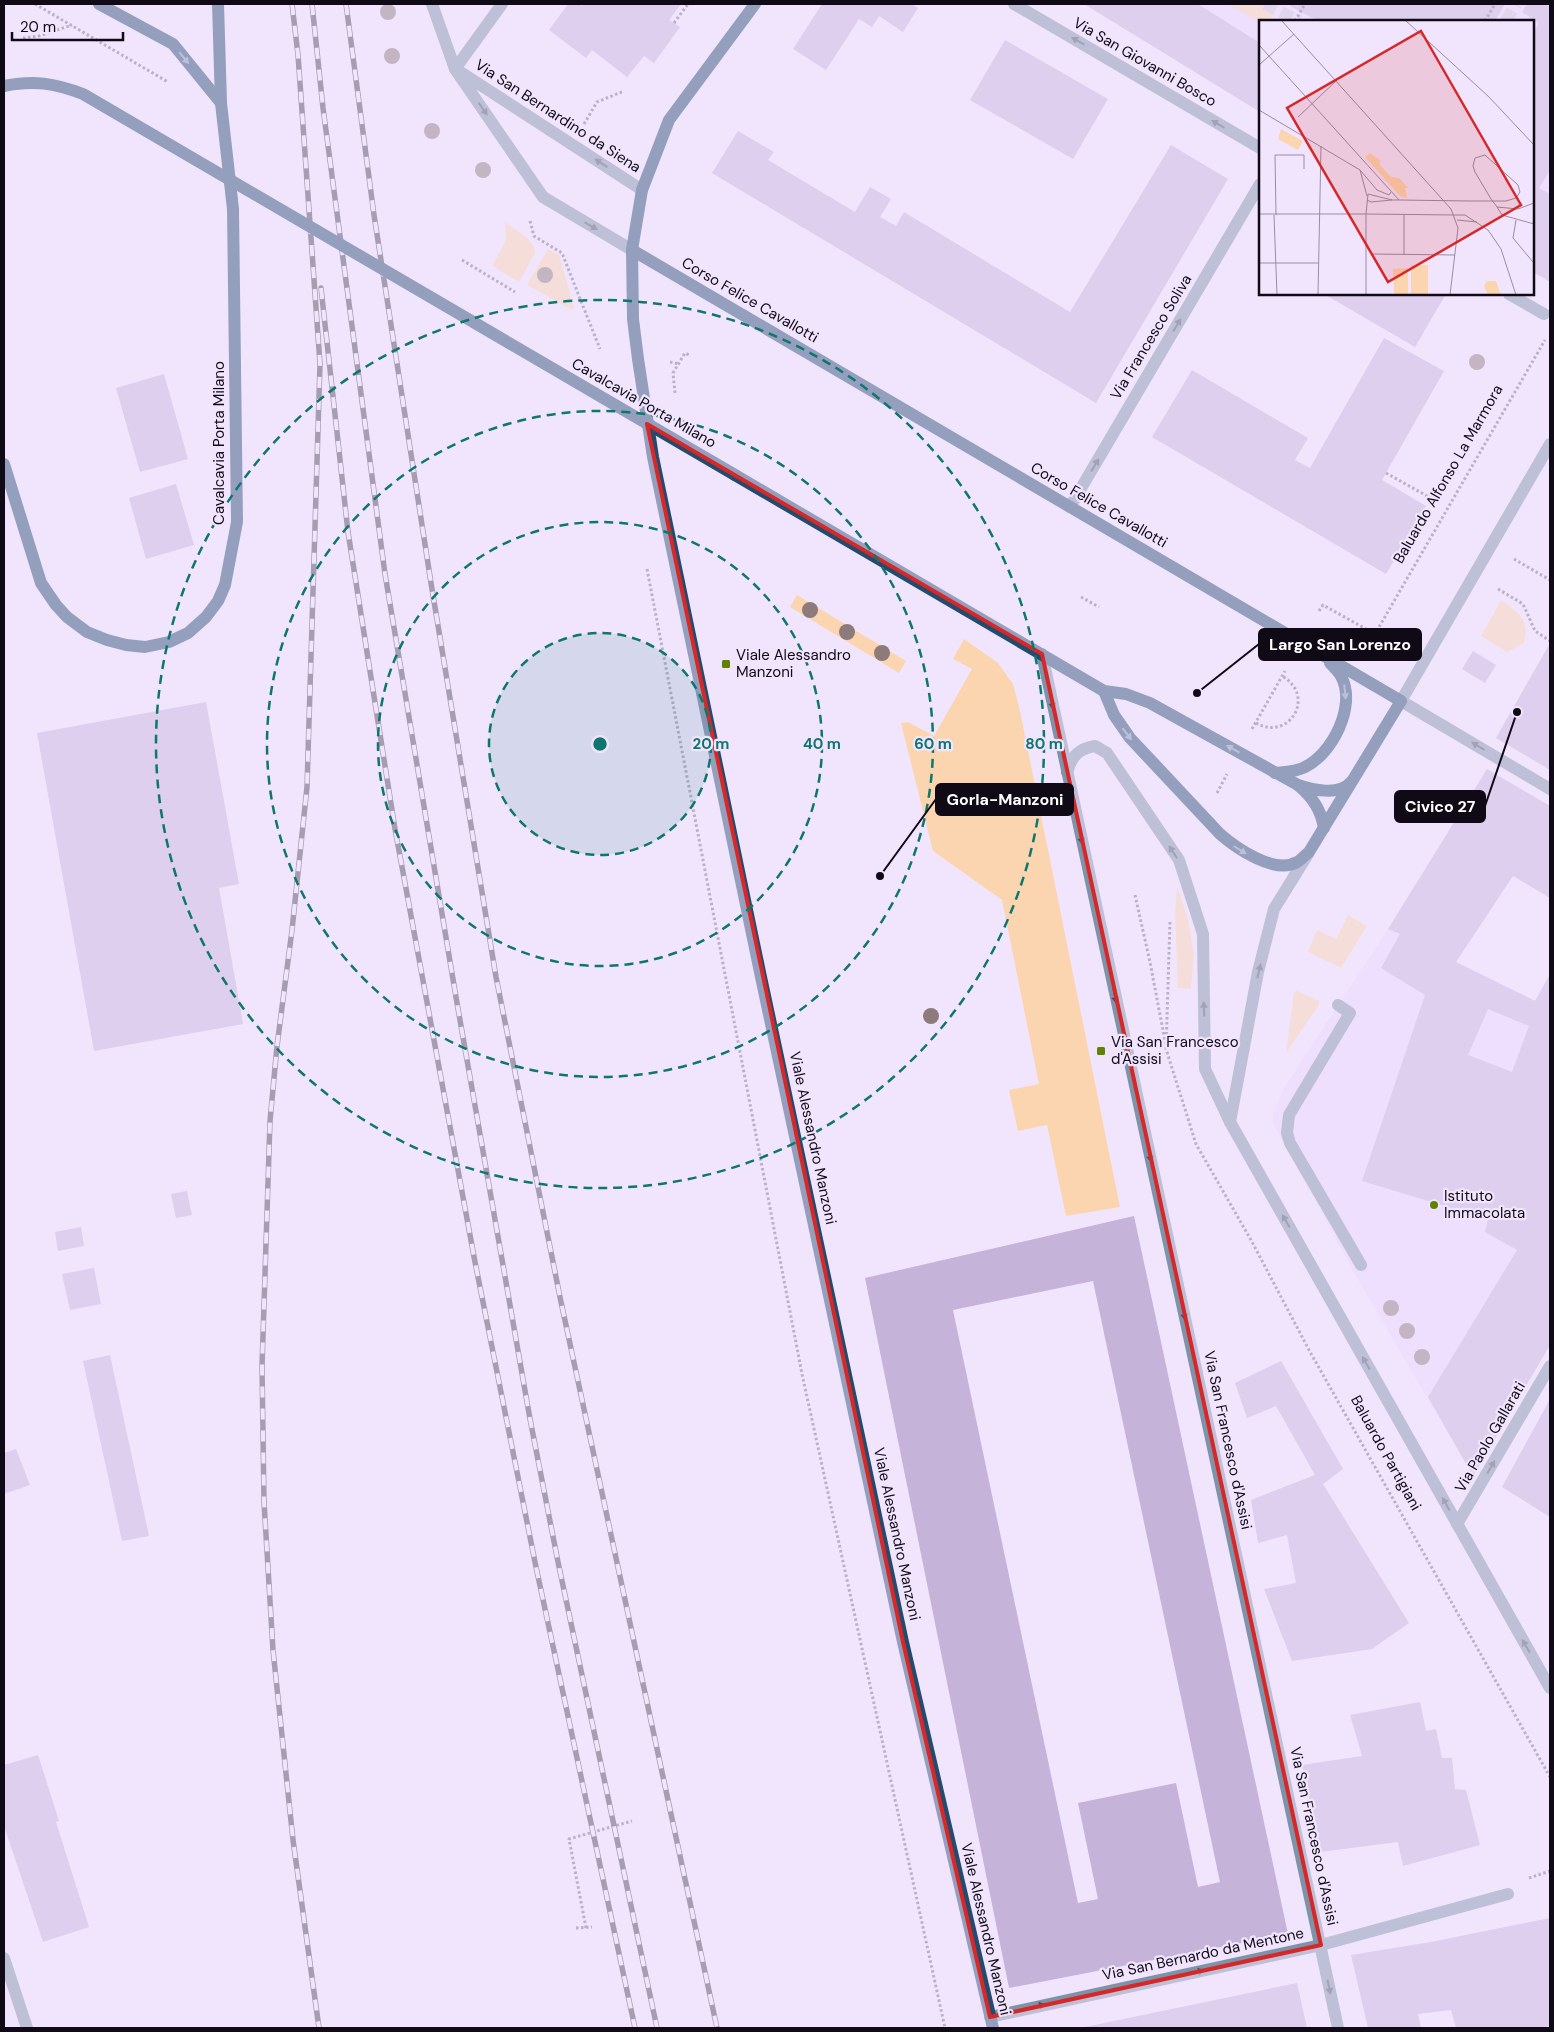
<svg xmlns="http://www.w3.org/2000/svg" width="1554" height="2032" font-family="'DM Sans',sans-serif">
  <style>
    .built { fill: #e9d7fd }
    .green { fill: #fbd5af }
    .building { fill: #c5b3da; fill-rule: evenodd }
    .lines { fill: none; stroke-linecap: round; stroke-linejoin: round }
    .minor-tunnel { stroke: #cfc4db; stroke-width: 12; stroke-dasharray: 12 6; stroke-linecap: butt }
    .path { stroke: #7a7284; stroke-width: 3; stroke-dasharray: 2.5 2.5; stroke-linecap: butt }
    .minor { stroke: #7e93a8; stroke-width: 12 }
    .major { stroke: #234b6d; stroke-width: 12 }
    .rail-casing { stroke: #4e4656; stroke-width: 5.5 }
    .rail { stroke: #f1e5fe; stroke-width: 4; stroke-dasharray: 11; stroke-linecap: butt }
    .major-bridge { stroke: #234b6d; stroke-width: 12 }
    .tree { fill: #8c7b7a }
    .oneway { fill: #474e60 }
    .oneway2 { fill: #8090ae }
    .marked { fill: none; stroke: #d62828; stroke-width: 4; stroke-linejoin: round }
    .ring { fill: none; stroke: #0f766e; stroke-width: 2.5; stroke-dasharray: 9 6 }
    .poi-dot { fill: #5f8200; stroke: #f1e5fe; stroke-width: 2 }
    .labels { text-anchor: middle; stroke-width: 4.5; stroke-linejoin: round; paint-order: stroke }
    .street-label { font-size: 15px; fill: #100a17; stroke: #f1e5fe }
    .poi-label { font-size: 15px; fill: #100a17; stroke: #f1e5fe; text-anchor: start }
    .inset-road { fill: none; stroke: #978da2; stroke-width: 1 }
    .view { fill: #d62828; fill-opacity: 0.15; stroke: #d62828; stroke-width: 2.5 }
    .inset-edge { fill: none; stroke: #100a17; stroke-width: 2.5 }
    .centre { fill: #0f766e; stroke: #f1e5fe; stroke-width: 2.5 }
    .ring-label { font-size: 15px; text-anchor: middle; font-weight: bold; fill: #0f766e; stroke: #f1e5fe; stroke-width: 4.5; stroke-linejoin: round; paint-order: stroke }
    .leader { fill: none; stroke: #100a17; stroke-width: 2 }
    .callout-dot { fill: #100a17; stroke: #f1e5fe; stroke-width: 2 }
    .callout { fill: #100a17; stroke: #100a17; stroke-width: 2 }
    .callout-label { font-size: 16px; text-anchor: middle; font-weight: bold; fill: #fff }
  </style>
  <rect width="100%" height="100%" fill="#f1e5fe"/>
  <g class="built">
    <polygon points="1198,4 1550,4 1550,194 1533,184 1533,21 1260,21 1260,43"/>
    <polygon points="1388,929 1550,1008 1550,1345 1473,1476 1353,1271 1274,1125 1273,1114 1284,1088"/>
  </g>
  <g class="green">
    <polygon points="1228,4 1280,4 1270,21 1260,22"/>
    <path d="M 505,222 C 514,229 536,240 535,253 L 519,282 L 492,266 L 506,240 Z"/>
    <polygon points="548,249 559,255 574,307 572,310 527,285"/>
    <polygon points="797,595 906,661 899,673 790,607"/>
    <path d="M 1501,600 C 1519,613 1530,619 1524,643 L 1507,652 L 1481,636 Z"/>
    <polygon points="964,639 998,663 1013,684 1020,711 1120,1207 1066,1216 1047,1125 1018,1131 1009,1090 1039,1084 1002,900 933,851 901,723 908,722 934,736 972,669 953,659"/>
    <polygon points="1177,886 1188,919 1194,954 1191,989 1178,988 1175,913"/>
    <polygon points="1348,915 1367,926 1341,968 1308,952 1317,930 1336,939"/>
    <polygon points="1297,991 1319,1001 1319,1005 1286,1053 1294,992"/>
  </g>
  <g class="building">
    <polygon points="568,4 579,4 582,6 583,4 681,4 669,20 680,27 654,63 644,56 627,77 592,50 586,58 549,30"/>
    <polygon points="822,4 912,4 918,8 903,32 879,16 872,27 859,19 826,70 793,49"/>
    <polygon points="1084,4 1198,4 1260,43 1260,112"/>
    <polygon points="1291,4 1505,4 1495,21 1318,21 1290,6"/>
    <polygon points="1527,4 1550,4 1550,170 1539,188 1550,194 1550,282 1533,272 1533,34 1539,23 1522,12"/>
    <polygon points="1005,40 1108,99 1073,159 970,100"/>
    <polygon points="738,131 774,152 768,160 855,212 870,187 891,199 880,217 896,226 904,212 1070,312 1171,145 1228,179 1096,403 712,173"/>
    <polygon points="1324,294 1446,294 1415,347"/>
    <polygon points="1384,338 1444,371 1382,480 1426,506 1386,574 1152,437 1192,370 1308,438 1295,460 1310,468"/>
    <polygon points="164,374 188,459 140,472 116,388"/>
    <polygon points="176,484 194,545 146,559 129,498"/>
    <polygon points="1550,643 1550,770 1496,738"/>
    <polygon points="1473,651 1496,665 1485,683 1462,669"/>
    <polygon points="206,702 239,884 219,888 243,1024 94,1051 37,733"/>
    <path d="M 1487,769 L 1550,806 L 1550,898 L 1513,876 L 1456,962 L 1535,1001 L 1550,974 L 1550,1345 L 1473,1476 L 1428,1397 L 1517,1250 L 1485,1232 L 1488,1219 L 1362,1181 L 1425,995 L 1381,968 L 1400,934 L 1388,929 ZM 1488,1009 L 1529,1026 L 1512,1072 L 1468,1055 Z"/>
    <polygon points="187,1191 192,1215 176,1218 171,1194"/>
    <path d="M 1134,1216 L 1288,1934 L 1009,1988 L 865,1278 ZM 1093,1281 L 1220,1882 L 1198,1887 L 1176,1783 L 1078,1803 L 1098,1899 L 1078,1903 L 953,1310 Z"/>
    <polygon points="81,1227 84,1246 58,1251 55,1232"/>
    <polygon points="94,1268 101,1304 70,1310 62,1274"/>
    <polygon points="110,1355 149,1536 122,1541 83,1361"/>
    <polygon points="1281,1361 1343,1469 1323,1484 1409,1623 1372,1649 1292,1661 1264,1589 1296,1583 1287,1535 1258,1543 1251,1500 1315,1475 1276,1406 1247,1418 1235,1383"/>
    <polygon points="1550,1399 1550,1517 1502,1487"/>
    <polygon points="16,1449 30,1485 4,1494 4,1453"/>
    <polygon points="1420,1702 1426,1731 1436,1729 1442,1758 1452,1758 1455,1789 1466,1790 1480,1845 1403,1866 1398,1842 1320,1852 1302,1765 1362,1756 1350,1715"/>
    <polygon points="38,1755 59,1821 56,1822 89,1927 43,1942 4,1826 4,1765"/>
    <polygon points="1550,1918 1550,2028 1456,2028 1451,2010 1418,2014 1421,2028 1368,2028 1351,1955 1431,1942"/>
    <polygon points="1297,1983 1307,2028 1085,2028 1085,2027"/>
  </g>
  <g class="lines">
    <g class="minor-tunnel">
      <polyline points="1265,4 1299,21"/>
      <polyline points="1506,21 1516,4"/>
    </g>
    <g class="path">
      <polyline points="35,4 168,82"/>
      <polyline points="1295,21 1305,4"/>
      <polyline points="1485,21 1495,4"/>
      <polyline points="674,23 688,4"/>
      <polyline points="23,38 39,36 72,25"/>
      <polyline points="584,124 597,102 624,91"/>
      <polyline points="530,221 534,236 562,253 600,349"/>
      <polyline points="462,260 515,292"/>
      <polyline points="670,362 679,364"/>
      <polyline points="675,393 673,373 685,353 689,355"/>
      <polyline points="1386,473 1436,501"/>
      <polyline points="1514,559 1550,580"/>
      <polyline points="647,569 802,1374 945,2028"/>
      <polyline points="1498,589 1523,604 1535,631 1550,641"/>
      <polyline points="1081,597 1099,607"/>
      <polyline points="1319,611 1323,605 1375,634 1545,340"/>
      <path d="M 1256,723 C 1289,742 1317,696 1282,676"/>
      <polyline points="1252,729 1285,671"/>
      <polyline points="1217,793 1227,774"/>
      <polyline points="1135,895 1150,962 1165,1041"/>
      <polyline points="1170,922 1166,1049 1196,1144 1251,1240 1309,1350 1550,1777"/>
      <polyline points="1529,1878 1550,1871"/>
      <polyline points="576,1928 592,1927"/>
      <polyline points="586,1928 569,1839 632,1821"/>
    </g>
    <g class="minor">
      <polyline points="432,4 455,69 543,197 632,250"/>
      <polyline points="1014,4 1260,148"/>
      <polyline points="455,69 502,4"/>
      <polyline points="462,73 642,190"/>
      <polyline points="1509,294 1544,314"/>
      <polyline points="1550,444 1401,701 1550,789"/>
      <polyline points="1070,507 1260,184"/>
      <polyline points="1042,654 1338,2028"/>
      <path d="M 1067,772 C 1072,756 1078,749 1095,746 L 1107,753 L 1179,860 L 1203,934 L 1205,1069 L 1230,1122 L 1550,1688"/>
      <polyline points="1338,1005 1350,1013 1289,1115 1287,1133 1290,1143 1361,1265"/>
      <polyline points="1230,1122 1258,972 1274,909 1308,854"/>
      <polyline points="1457,1524 1550,1366"/>
      <polyline points="4,1958 27,2028"/>
      <polyline points="990,2017 1321,1945 1508,1894"/>
    </g>
    <g class="major">
      <polyline points="99,4 173,44 221,103"/>
      <polyline points="755,4 669,120 642,190 632,250 633,319 638,359 653,457 761,977 903,1642 993,2028"/>
      <path d="M 632,250 L 1401,701 L 1309,852 C 1305,855 1301,860 1297,862 C 1275,875 1236,848 1220,834 L 1130,738 L 1114,715 L 1104,691"/>
      <polyline points="4,464 41,583 56,605 67,617 87,632 107,640 126,645 145,647 169,642 188,633 206,617 218,601 225,585 237,522 233,209 221,103 218,4"/>
      <path d="M 735,475 L 1104,691 L 1126,694 L 1150,703 L 1298,785 C 1312,790 1340,796 1351,782"/>
      <path d="M 1275,773 C 1285,772 1296,772 1305,767 C 1332,754 1356,707 1342,678 C 1340,673 1334,667 1330,663"/>
      <path d="M 1299,786 C 1313,798 1321,810 1324,828"/>
    </g>
    <g class="rail-casing">
      <g id="rail">
        <polyline points="292,4 298,55 320,364 307,787 292,930 277,1046 270,1121 262,1366 264,1502 273,1650 293,1840 319,2028"/>
        <polyline points="312,4 323,108 385,574 457,1003 530,1419 558,1562 657,2028"/>
        <polyline points="346,4 374,215 431,583 496,977 561,1302 717,2028"/>
        <polyline points="321,288 348,532 395,829 475,1262 536,1567 635,2028"/>
      </g>
    </g>
    <use href="#rail" class="rail"/>
    <path class="major-bridge" d="M 4,86 C 34,80 54,83 83,94 L 735,475"/>
  </g>
  <g class="tree">
    <circle cx="388" cy="12" r="8"/>
    <circle cx="392" cy="56" r="8"/>
    <circle cx="432" cy="131" r="8"/>
    <circle cx="483" cy="170" r="8"/>
    <circle cx="545" cy="275" r="8"/>
    <circle cx="1477" cy="362" r="8"/>
    <circle cx="810" cy="610" r="8"/>
    <circle cx="847" cy="632" r="8"/>
    <circle cx="882" cy="653" r="8"/>
    <circle cx="931" cy="1016" r="8"/>
    <circle cx="1391" cy="1308" r="8"/>
    <circle cx="1407" cy="1331" r="8"/>
    <circle cx="1422" cy="1357" r="8"/>
  </g>
  <defs><path id="oneway-solid" d="M-6-.8H1V-3.2L6.5 0L1 3.2V.8H-6Z" transform="scale(1.25)"/></defs>
  <g class="oneway">
    <use href="#oneway-solid" transform="translate(1078 41) rotate(-150)"/>
    <use href="#oneway-solid" transform="translate(483 109) rotate(55)"/>
    <use href="#oneway-solid" transform="translate(1218 124) rotate(-150)"/>
    <use href="#oneway-solid" transform="translate(601 163) rotate(-147)"/>
    <use href="#oneway-solid" transform="translate(591 226) rotate(30)"/>
    <use href="#oneway-solid" transform="translate(1177 325) rotate(-59)"/>
    <use href="#oneway-solid" transform="translate(1095 465) rotate(-59)"/>
    <use href="#oneway-solid" transform="translate(1052 702) rotate(78)"/>
    <use href="#oneway-solid" transform="translate(1478 746) rotate(-149)"/>
    <use href="#oneway-solid" transform="translate(1081 837) rotate(78)"/>
    <use href="#oneway-solid" transform="translate(1173 852) rotate(-123)"/>
    <use href="#oneway-solid" transform="translate(1259 971) rotate(-77)"/>
    <use href="#oneway-solid" transform="translate(1115 996) rotate(78)"/>
    <use href="#oneway-solid" transform="translate(1204 1009) rotate(-91)"/>
    <use href="#oneway-solid" transform="translate(1150 1155) rotate(78)"/>
    <use href="#oneway-solid" transform="translate(1286 1221) rotate(-120)"/>
    <use href="#oneway-solid" transform="translate(1184 1313) rotate(78)"/>
    <use href="#oneway-solid" transform="translate(1366 1363) rotate(-120)"/>
    <use href="#oneway-solid" transform="translate(1491 1467) rotate(-60)"/>
    <use href="#oneway-solid" transform="translate(1446 1504) rotate(-119)"/>
    <use href="#oneway-solid" transform="translate(1526 1646) rotate(-120)"/>
    <use href="#oneway-solid" transform="translate(1197 1972) rotate(-12)"/>
    <use href="#oneway-solid" transform="translate(1329 1987) rotate(78)"/>
    <use href="#oneway-solid" transform="translate(1038 2006) rotate(-12)"/>
  </g>
  <g class="oneway2">
    <use href="#oneway-solid" transform="translate(184 58) rotate(51)"/>
    <use href="#oneway-solid" transform="translate(1345 692) rotate(84)"/>
    <use href="#oneway-solid" transform="translate(1127 734) rotate(52)"/>
    <use href="#oneway-solid" transform="translate(1233 749) rotate(-151)"/>
    <use href="#oneway-solid" transform="translate(1240 850) rotate(32)"/>
  </g>
  <path d="M0 0H1554V2032H0ZM 647,424 L 1042,654 L 1321,1945 L 990,2017 L 903,1642 Z" fill="#f1e5fe" fill-opacity=".55" fill-rule="evenodd"/>
  <path class="marked" d="M 647,424 L 1042,654 L 1321,1945 L 990,2017 L 903,1642 Z"/>
  <circle cx="600" cy="744" r="111" fill="#0f766e" fill-opacity=".12"/>
  <g class="ring">
    <circle cx="600" cy="744" r="111"/>
    <circle cx="600" cy="744" r="222"/>
    <circle cx="600" cy="744" r="333"/>
    <circle cx="600" cy="744" r="444"/>
  </g>
  <g class="poi-dot">
    <rect x="721" y="659" width="10" height="10" rx="2.5"/>
    <rect x="1096" y="1046" width="10" height="10" rx="2.5"/>
    <circle cx="1434" cy="1205" r="5"/>
  </g>
  <g class="labels">
    <g class="street-label">
      <text transform="translate(1145 62) rotate(30)" y="5">Via San Giovanni Bosco</text>
      <text transform="translate(558 116) rotate(33)" y="5">Via San Bernardino da Siena</text>
      <text transform="translate(750 300) rotate(30)" y="5">Corso Felice Cavallotti</text>
      <text transform="translate(1151 337) rotate(-59)" y="5">Via Francesco Soliva</text>
      <text transform="translate(644 403) rotate(30)" y="5">Cavalcavia Porta Milano</text>
      <text transform="translate(219 443) rotate(-90)" y="5">Cavalcavia Porta Milano</text>
      <text transform="translate(1448 474) rotate(-60)" y="5">Baluardo Alfonso La Marmora</text>
      <text transform="translate(1099 505) rotate(30)" y="5">Corso Felice Cavallotti</text>
      <text transform="translate(813 1138) rotate(78)" y="5">Viale Alessandro Manzoni</text>
      <text transform="translate(1490 1437) rotate(-60)" y="5">Via Paolo Gallarati</text>
      <text transform="translate(1228 1440) rotate(78)" y="5">Via San Francesco d'Assisi</text>
      <text transform="translate(1386 1453) rotate(61)" y="5">Baluardo Partigiani</text>
      <text transform="translate(897 1534) rotate(78)" y="5">Viale Alessandro Manzoni</text>
      <text transform="translate(1314 1836) rotate(78)" y="5">Via San Francesco d'Assisi</text>
      <text transform="translate(986 1929) rotate(77)" y="5">Viale Alessandro Manzoni</text>
      <text transform="translate(1203 1954) rotate(-12)" y="5">Via San Bernardo da Mentone</text>
    </g>
    <g class="poi-label">
      <text x="736" y="660">Viale Alessandro<tspan x="736" dy="17">Manzoni</tspan></text>
      <text x="1111" y="1047">Via San Francesco<tspan x="1111" dy="17">d'Assisi</tspan></text>
      <text x="1444" y="1201">Istituto<tspan x="1444" dy="17">Immacolata</tspan></text>
    </g>
  </g>
  <g transform="translate(1259 20)">
    <rect width="275" height="275" fill="#f1e5fe"/>
    <path d="M 22,109 L 44,121 L 39,130 L 19,119 ZM 111,133 L 122,141 L 120,144 L 132,157 L 140,158 L 149,168 L 146,168 L 148,178 L 141,176 L 106,137 ZM 152,245 L 169,245 L 169,275 L 152,275 ZM 149,248 L 149,275 L 135,275 L 134,249 ZM 228,261 L 237,261 L 242,275 L 229,275 L 225,266 Z" fill="#fbd5af"/>
    <path class="inset-road" d="M 22,0 L 192,189 L 199,208 L 191,275M 146,0 L 230,77 L 275,125M 0,25 L 140,180M 0,45 L 35,14M 0,90 L 101,150 L 118,170 L 130,175 L 132,172M 39,97 L 77,61M 101,150 L 108,176M 108,180 L 112,182 L 133,180 L 140,180 L 211,181 L 247,181 L 257,178 L 261,172 L 259,165 L 226,135 L 216,138 L 214,146 L 216,152 L 232,179 L 238,187 L 243,195 L 275,204M 133,180 L 109,174 L 107,194 L 196,195M 238,187 L 259,189 L 275,183M 0,194 L 107,194 L 107,275M 15,195 L 18,275M 17,195 L 16,135 L 45,135 L 45,149M 196,195 L 206,195 L 229,210 L 242,229 L 257,275M 198,200 L 218,202M 257,200 L 254,218 L 274,242M 114,234 L 196,235M 145,235 L 145,194M 0,243 L 60,243M 59,275 L 62,126"/>
    <path class="view" d="M 162,11 L 262,185 L 129,262 L 28,88 Z"/>
    <rect width="275" height="275" class="inset-edge"/>
  </g>
  <circle cx="600" cy="744" r="8" class="centre"/>
  <g class="ring-label">
    <text x="711" y="749">20 m</text>
    <text x="822" y="749">40 m</text>
    <text x="933" y="749">60 m</text>
    <text x="1044" y="749">80 m</text>
  </g>
  <path class="leader" d="M1197 693L1259 644M880 876L936 799M1517 712L1485 806"/>
  <g class="callout-dot">
    <circle cx="1197" cy="693" r="5"/>
    <circle cx="880" cy="876" r="5"/>
    <circle cx="1517" cy="712" r="5"/>
  </g>
  <g class="callout">
    <rect x="1259" y="629" width="162" height="31" rx="5"/>
    <rect x="936" y="784" width="137" height="31" rx="5"/>
    <rect x="1395" y="791" width="90" height="31" rx="5"/>
  </g>
  <g class="callout-label">
    <text x="1340" y="650">Largo San Lorenzo</text>
    <text x="1005" y="805">Gorla-Manzoni</text>
    <text x="1440" y="812">Civico 27</text>
  </g>
  <rect width="1554" height="2032" fill="none" stroke="#100a17" stroke-width="10"/>
  <path d="M12 32v8h111v-8" fill="none" stroke="#100a17" stroke-width="2.5"/>
  <text x="20" y="32" font-size="15" fill="#100a17" stroke="#f1e5fe" stroke-width="4" paint-order="stroke">20 m</text>
</svg>
